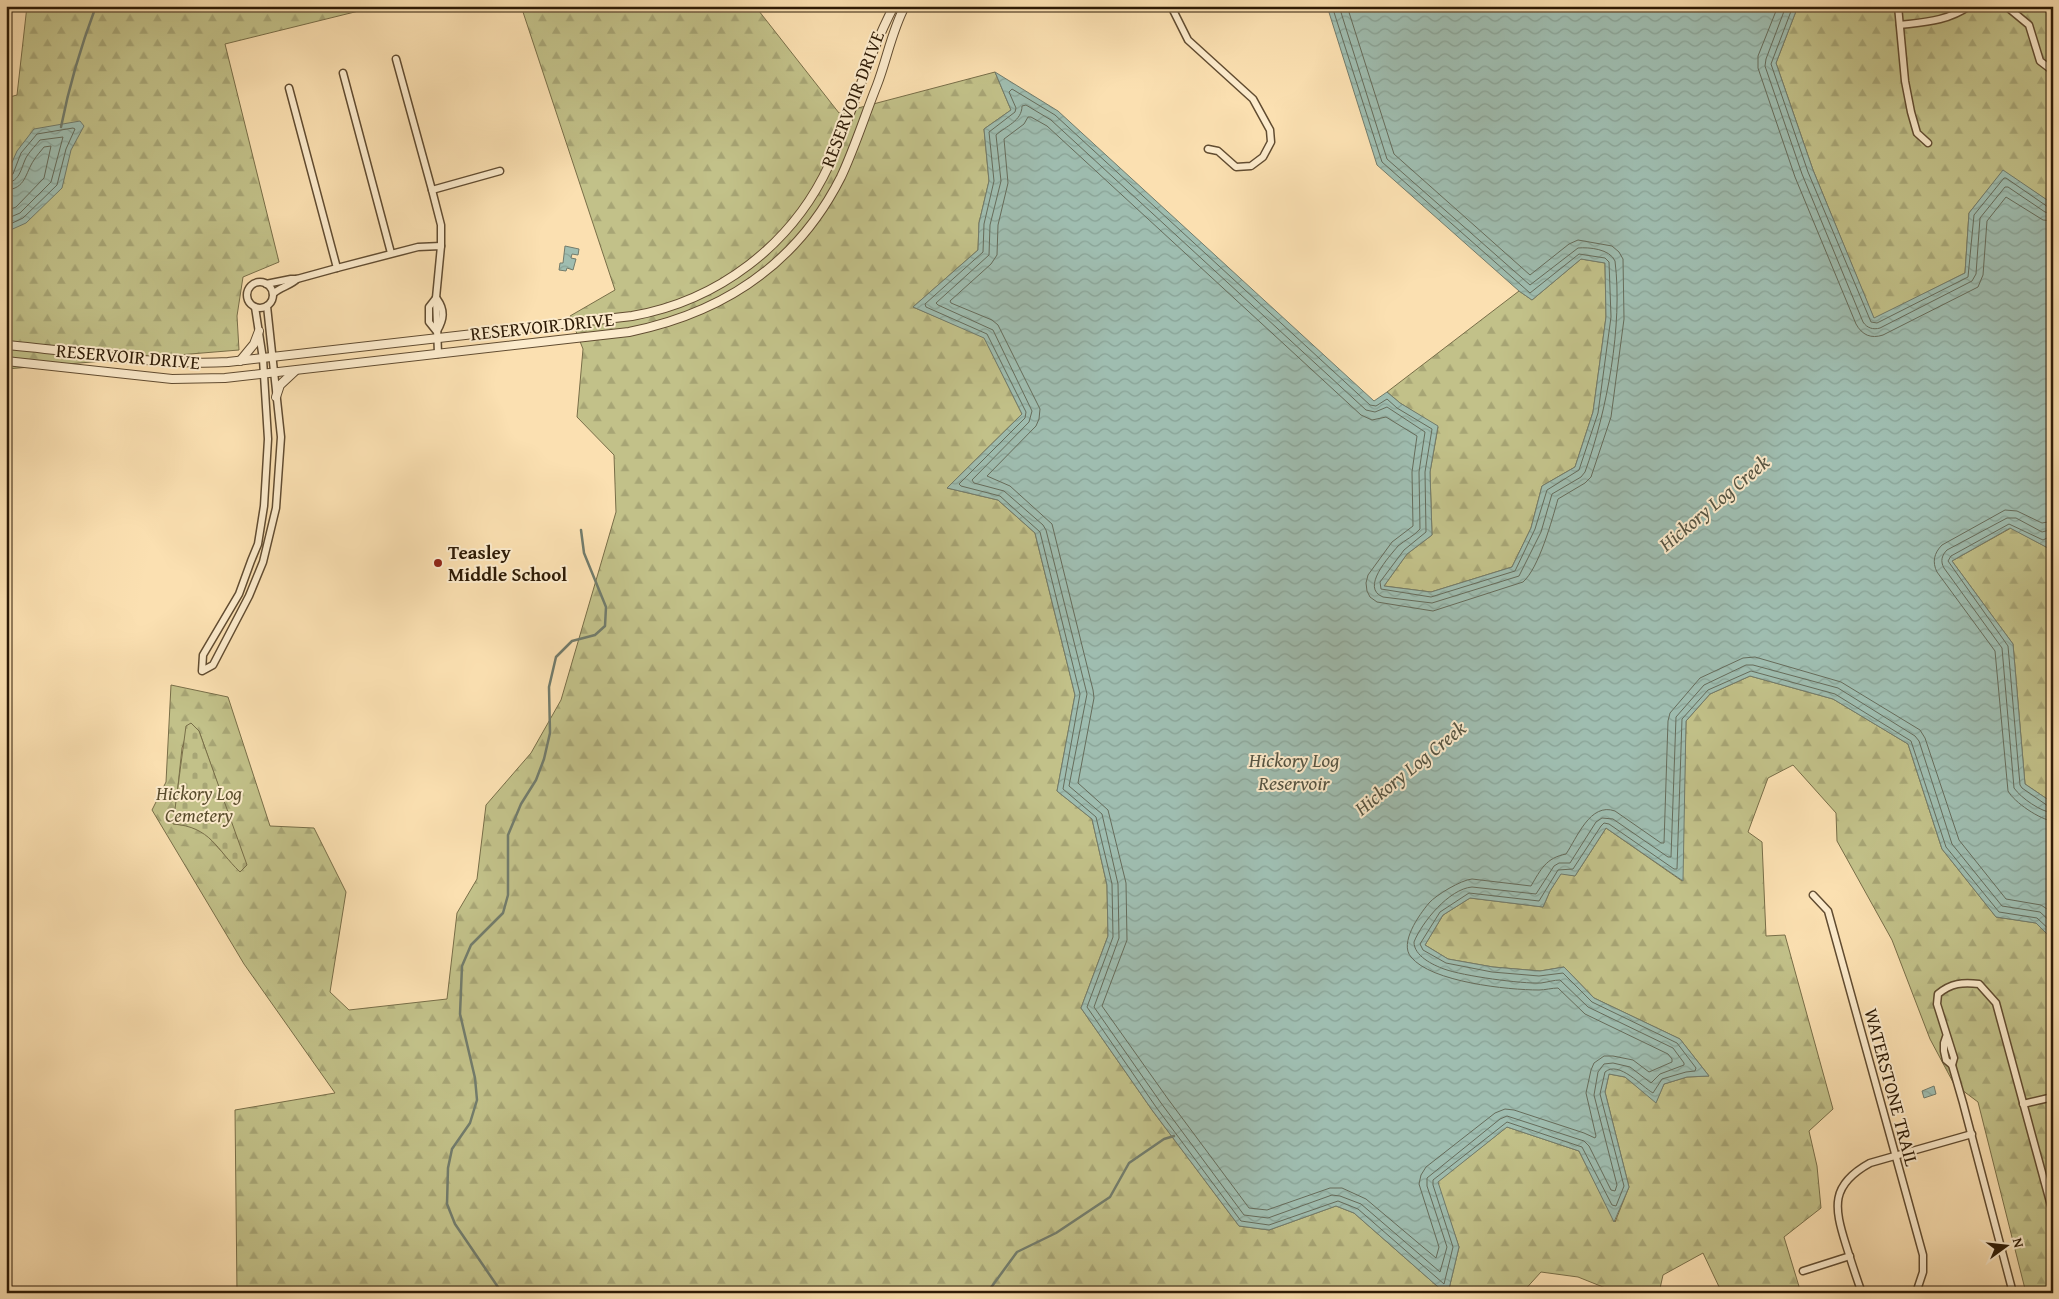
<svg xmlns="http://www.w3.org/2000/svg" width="2059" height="1299" font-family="'Gentium Book Plus',serif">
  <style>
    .forest { fill: url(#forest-firs); stroke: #786e48; fill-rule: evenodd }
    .cemetery { fill: url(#cemetery-stones); stroke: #786e48 }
    .water { fill: url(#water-waves); stroke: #727c6c }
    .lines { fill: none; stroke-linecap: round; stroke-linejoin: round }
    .shore { stroke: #666c5b; stroke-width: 1 }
    .stream { stroke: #727c6c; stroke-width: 2.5 }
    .minor-casing { stroke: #614c31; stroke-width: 9 }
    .tertiary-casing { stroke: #614c31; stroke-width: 10 }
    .minor { stroke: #fcebcc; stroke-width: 6 }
    .tertiary { stroke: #fcebcc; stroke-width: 8 }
    .poi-dot { fill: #8f2418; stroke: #fcebcc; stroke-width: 2 }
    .labels { text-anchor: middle; stroke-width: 4; stroke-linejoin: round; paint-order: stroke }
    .street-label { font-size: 19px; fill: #2e1b06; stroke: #fcebcc }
    .poi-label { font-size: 19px; font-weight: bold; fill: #2e1b06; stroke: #fcebcc; text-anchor: start }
    .park-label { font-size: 19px; font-style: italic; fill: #5a4d2d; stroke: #fcebcc }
    .water-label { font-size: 20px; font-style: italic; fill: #565442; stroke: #fcebcc }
  </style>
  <defs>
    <pattern id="forest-firs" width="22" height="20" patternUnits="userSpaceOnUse" patternTransform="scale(1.25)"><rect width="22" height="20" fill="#c2c189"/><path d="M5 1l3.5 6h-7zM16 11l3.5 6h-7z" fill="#a7a575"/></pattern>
    <pattern id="cemetery-stones" width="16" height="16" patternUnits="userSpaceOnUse" patternTransform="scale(1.25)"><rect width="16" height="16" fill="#c2c189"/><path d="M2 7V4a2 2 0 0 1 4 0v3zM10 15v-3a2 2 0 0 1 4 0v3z" fill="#a7a575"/></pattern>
    <pattern id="water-waves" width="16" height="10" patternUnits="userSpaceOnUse" patternTransform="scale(1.25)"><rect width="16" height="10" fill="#9fbdb0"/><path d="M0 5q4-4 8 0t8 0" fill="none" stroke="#89a296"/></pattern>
  </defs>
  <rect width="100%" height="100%" fill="#fbe0b1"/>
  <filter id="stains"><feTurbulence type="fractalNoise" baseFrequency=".004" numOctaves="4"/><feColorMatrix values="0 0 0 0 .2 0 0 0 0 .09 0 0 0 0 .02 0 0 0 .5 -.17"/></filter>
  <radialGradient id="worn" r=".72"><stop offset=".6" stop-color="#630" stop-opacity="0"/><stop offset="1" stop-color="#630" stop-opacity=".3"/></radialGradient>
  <g class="forest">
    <polygon points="27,6 379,6 225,44 279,262 243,277 237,316 239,350 6,369 6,98 17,95"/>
    <path d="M 521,6 L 755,6 L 839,113 L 995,72 L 1011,110 L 984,129 L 989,181 L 979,223 L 978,250 L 913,307 L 984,337 L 1022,414 L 947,488 L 998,500 L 1035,533 L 1075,695 L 1057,791 L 1092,819 L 1107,885 L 1108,936 L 1081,1008 L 1152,1110 L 1239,1226 L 1269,1230 L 1336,1206 L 1354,1213 L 1445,1293 L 237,1293 L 235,1110 L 335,1093 L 244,964 L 152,810 L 166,782 L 171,685 L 228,697 L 270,826 L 314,828 L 346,892 L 330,992 L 349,1010 L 447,999 L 457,913 L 477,879 L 486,805 L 531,753 L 561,700 L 616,512 L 614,455 L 577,417 L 583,349 L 570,316 L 615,290 ZM 191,723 L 199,731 L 246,865 L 240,872 L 205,833 L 190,826 L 174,824 L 182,748 Z"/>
    <polygon points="1798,6 2053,6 2053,204 2003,171 1969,213 1965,273 1874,319 1813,170 1776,63"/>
    <polygon points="1581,259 1605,263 1606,317 1593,412 1575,467 1542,486 1531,528 1512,567 1431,592 1384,586 1407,554 1432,535 1430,472 1438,427 1400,403 1387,392 1519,291 1532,300"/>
    <polygon points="2011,528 2048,548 2053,534 2053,803 2025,784 2013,644 1952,561"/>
    <polygon points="1750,676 1833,699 1908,744 1942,849 1996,917 2036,923 2053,940 2053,1293 2026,1293 1978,1102 1954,1084 1930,1039 1892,940 1837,841 1836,813 1793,765 1768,778 1748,832 1762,842 1766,936 1785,935 1833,1109 1809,1131 1817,1166 1821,1208 1784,1237 1801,1293 1722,1293 1703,1253 1663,1275 1659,1293 1618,1293 1578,1277 1541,1272 1522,1293 1448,1293 1459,1247 1437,1182 1507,1127 1579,1151 1615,1222 1629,1187 1605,1092 1609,1074 1625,1077 1656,1102 1664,1084 1687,1077 1709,1076 1680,1039 1594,998 1564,967 1540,971 1493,967 1448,959 1425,945 1443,915 1470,898 1543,907 1550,891 1561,873 1575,876 1606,828 1682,881 1686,721 1710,694"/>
  </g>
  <path class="cemetery" d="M 191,723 L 199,731 L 247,865 L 240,872 C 216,849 211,827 173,824 L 186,726 Z"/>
  <g class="water">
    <polygon points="1327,6 1798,6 1776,63 1813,170 1874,318 1965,273 1969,213 2003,170 2053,204 2053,534 2048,548 2010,528 1952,561 2013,644 2025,784 2053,803 2053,940 2036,923 1996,917 1942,849 1908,744 1833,699 1750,676 1710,694 1686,721 1683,881 1606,828 1575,876 1561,874 1550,891 1543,907 1470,898 1443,915 1425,945 1448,959 1493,967 1540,971 1564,967 1594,998 1680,1039 1709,1076 1687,1077 1664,1084 1656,1103 1625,1077 1609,1074 1605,1092 1629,1187 1614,1222 1579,1151 1507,1127 1438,1182 1459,1247 1448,1293 1445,1293 1354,1213 1336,1206 1269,1230 1239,1226 1152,1110 1081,1008 1108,936 1107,885 1092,819 1057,791 1075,695 1035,533 998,500 947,488 1022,414 984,338 913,307 978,250 979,223 989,181 984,129 1011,110 995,72 1058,111 1374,401 1387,392 1400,403 1438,426 1430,472 1432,535 1407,554 1384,586 1431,592 1512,567 1531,528 1542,486 1575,467 1593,412 1606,317 1605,263 1581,259 1532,300 1519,291 1377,165"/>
    <polygon points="80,121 84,126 71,150 62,188 26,223 6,232 6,176 17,151 34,129"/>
    <polygon points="565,246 579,249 578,255 572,254 571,258 576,259 573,270 567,268 566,271 559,270 560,263 563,263"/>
    <polygon points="1934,1086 1936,1094 1924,1098 1922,1091"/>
  </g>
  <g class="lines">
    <g class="shore">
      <path d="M 1332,6 L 1382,162 L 1530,293 L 1579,254 L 1605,258 L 1609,262 L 1611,317 L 1598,413 L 1579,470 L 1547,490 L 1535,529 L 1515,571 L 1431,597 L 1381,589 L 1380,582 L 1404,550 L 1426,532 L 1425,472 L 1432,429 L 1397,408 L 1387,399 L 1376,406 L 1370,405 L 1055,115 L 1012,89 L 1009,92 L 1016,108 L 1015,112 L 989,132 L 994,181 L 984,224 L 983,252 L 925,304 L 926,307 L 987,334 L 1026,412 L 1025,418 L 959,484 L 961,486 L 1000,496 L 1040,532 L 1080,694 L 1063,789 L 1096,817 L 1112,884 L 1113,937 L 1087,1007 L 1156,1107 L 1241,1221 L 1269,1225 L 1338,1201 L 1358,1209 L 1444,1284 L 1453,1247 L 1433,1185 L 1433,1180 L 1507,1122 L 1582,1147 L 1612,1205 L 1616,1206 L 1624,1186 L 1600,1094 L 1605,1072 C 1619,1060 1642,1087 1653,1093 L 1662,1079 L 1686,1072 L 1695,1071 L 1696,1068 L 1677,1043 L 1592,1002 L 1563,973 L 1539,976 L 1492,972 L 1446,963 L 1423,950 L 1420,944 L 1440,912 L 1469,893 L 1539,901 L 1558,870 L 1573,869 L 1601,826 L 1604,823 L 1609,824 L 1674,869 L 1677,869 L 1682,719 L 1708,690 L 1751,671 L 1835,694 L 1911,741 L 1946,847 L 1999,912 L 2037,918 L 2053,933"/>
      <path d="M 1339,6 L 1387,159 L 1530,285 L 1578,248 C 1589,247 1610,249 1615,261 C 1623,325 1607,411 1585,472 L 1581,477 L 1552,494 L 1541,532 L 1519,576 L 1432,603 L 1383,597 C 1360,588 1389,557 1398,546 C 1405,540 1414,536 1420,529 L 1419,472 L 1425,432 L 1387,407 L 1375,412 L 1366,410 L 1051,120 L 1026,105 L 1022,106 C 1022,121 1006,126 996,135 L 1001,181 L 990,225 L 989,255 L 936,303 L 938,305 L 993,330 L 1032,411 L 1029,422 L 972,480 L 974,483 L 1004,491 L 1043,525 L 1046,530 L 1087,694 L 1069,786 L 1102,814 L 1118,884 L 1119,938 L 1094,1007 L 1161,1103 L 1244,1215 L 1268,1218 L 1332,1195 L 1340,1196 L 1361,1204 L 1440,1272 L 1447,1247 L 1427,1186 L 1427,1178 L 1500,1119 L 1507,1116 L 1584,1141 L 1589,1146 L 1611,1190 L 1615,1191 L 1617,1185 L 1594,1095 L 1598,1072 L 1604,1064 L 1613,1063 L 1630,1067 L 1651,1083 L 1660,1074 L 1684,1065 L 1684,1063 L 1673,1048 L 1588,1007 L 1560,980 C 1554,980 1548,982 1541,983 C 1522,984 1463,976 1444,969 C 1433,965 1414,956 1414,942 C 1422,922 1449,889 1472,887 L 1536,894 L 1554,866 L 1559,863 L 1570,863 L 1596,822 L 1602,818 L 1613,819 L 1668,857 L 1671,857 L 1676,717 L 1704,685 L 1746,665 L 1753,665 L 1838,688 L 1915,736 L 1919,741 L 1952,844 L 2002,906 L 2040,912 L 2053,924"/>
      <path d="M 1347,6 L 1394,154 L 1530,275 L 1569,244 L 1578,240 L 1612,246 L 1619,252 L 1623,259 L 1624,319 L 1611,417 L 1591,477 L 1585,483 L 1558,499 C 1552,520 1539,568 1523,582 L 1433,611 L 1377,602 L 1370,597 L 1367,591 L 1366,583 L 1368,575 L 1392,542 L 1413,526 L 1412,472 L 1417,436 L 1386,417 L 1372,420 L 1361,415 L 1047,126 L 1031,117 L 1028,117 L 1024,124 L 1004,139 L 1008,183 L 998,225 L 997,255 L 991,264 L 950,301 L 951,303 L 992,320 L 998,325 L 1040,409 L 1039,419 L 1036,426 L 987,476 L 1010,486 L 1052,524 L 1093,690 L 1094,698 L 1078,783 L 1108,810 L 1126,883 L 1127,940 L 1102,1006 L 1168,1099 L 1249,1208 L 1267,1210 L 1330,1188 L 1342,1188 L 1366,1199 L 1436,1258 L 1439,1247 L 1419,1184 L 1421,1175 L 1426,1167 L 1495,1113 L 1505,1109 L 1514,1110 L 1584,1133 L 1595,1138 L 1596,1136 L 1586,1093 L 1591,1070 L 1594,1063 L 1604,1056 L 1613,1056 L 1633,1060 L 1649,1072 L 1672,1062 L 1672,1059 L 1668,1054 L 1585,1014 L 1558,988 C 1552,988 1545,990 1539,990 C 1508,990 1431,982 1411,957 C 1399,943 1419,915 1429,903 C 1436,895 1461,880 1472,879 L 1531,886 C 1541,869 1546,858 1566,854 C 1577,838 1590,802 1615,811 L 1661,843 L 1664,843 L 1668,721 L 1670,713 L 1700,678 L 1743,658 L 1755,657 L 1841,682 L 1920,730 L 1925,738 L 1959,840 L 2006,899 L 2041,905 L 2053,913"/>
      <path d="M 1778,6 L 1758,56 L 1758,68 L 1795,177 L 1856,324 C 1862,335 1871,339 1883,335 L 1978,287 L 1983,275 L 1987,221 L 2006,197 L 2043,220 L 2053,221"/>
      <path d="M 1786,6 L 1766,59 L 1765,66 L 1802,174 L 1863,322 C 1867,328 1873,330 1880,328 L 1972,281 L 1976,274 L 1980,218 L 2005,187 L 2008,187 L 2045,212 L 2053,214"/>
      <polyline points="1793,6 1771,64 1808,172 1871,322 1877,323 1968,277 1974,215 2004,178 2006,178 2048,207 2053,208"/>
      <polyline points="6,176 13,174 21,153 37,134 73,128 75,129 66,149 57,185 23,218 6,226"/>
      <path d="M 6,183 C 21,182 21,166 27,156 C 31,150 36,145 40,140 L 63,137 L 51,182 L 20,213 L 6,219"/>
      <path d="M 6,190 C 26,189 25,173 34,160 C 37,155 41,151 44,147 L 51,146 L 44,178 L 16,207 L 6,211"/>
      <path d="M 2053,521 L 2042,523 L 2017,511 L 2005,510 L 1942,545 C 1934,553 1932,562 1937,572 L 1995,651 L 2008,791 C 2014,802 2040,820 2053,821"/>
      <path d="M 2053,529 L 2042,532 L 2016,518 L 2007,518 L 1947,550 C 1942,555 1940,561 1944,568 L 2002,648 L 2014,788 C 2021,798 2041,812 2053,813"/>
      <polyline points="2053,535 2043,540 2009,524 1951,556 1948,561 2008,646 2020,785 2022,788 2048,806 2053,807"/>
    </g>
    <g class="stream">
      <path d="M 61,127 C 69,86 81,46 96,6"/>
      <polyline points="502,1293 455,1224 447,1204 448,1168 452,1149 470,1123 477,1100 475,1078 460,1014 462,966 471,945 503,913 508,895 508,835 521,804 536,780 544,759 550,733 549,687 556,657 572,641 595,635 605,626 606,607 584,553 581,530"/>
      <polyline points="987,1293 1017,1252 1056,1233 1110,1197 1129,1163 1164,1139 1174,1136"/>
    </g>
    <g class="minor-casing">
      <g id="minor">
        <polyline points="1171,6 1188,40 1253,99 1270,130 1271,142 1263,157 1251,166 1236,167 1218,151 1208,149"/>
        <polyline points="1898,6 1905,81 1911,112 1917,133 1928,143"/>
        <polyline points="2006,6 2029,25 2040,61 2053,71"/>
        <path d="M 1900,25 C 1924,22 1948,21 1969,6"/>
        <polyline points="396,59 432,190 441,225 441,246"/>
        <polyline points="343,73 391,253"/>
        <polyline points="289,88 337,268 418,247 441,246 436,298 438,354"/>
        <polyline points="432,190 500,171"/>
        <circle cx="260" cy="295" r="13"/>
        <polyline points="266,284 291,279 297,279 337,268"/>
        <path d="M 273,294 C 280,287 290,286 297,279"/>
        <polyline points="436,298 429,307 429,322 437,332"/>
        <path d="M 437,299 C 445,310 444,319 437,331"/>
        <polyline points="255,307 263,359 268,439 264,506 258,544 251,561 239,594 203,655 202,671 213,665 249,596 263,562 276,508 281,437 267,306"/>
        <polyline points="1813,895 1828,911 1923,1255 1923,1272 1916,1293"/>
        <polyline points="1946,1037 1944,1043 1944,1051 1946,1060 1952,1065 1963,1103 2013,1293"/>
        <path d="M 1952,1065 L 1954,1058 L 1937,1004 L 1938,994 C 1951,983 1963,982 1979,984 L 1996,1003 L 2053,1213"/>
        <polyline points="2023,1104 2053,1097"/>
        <polyline points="1803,1271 1850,1256"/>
        <path d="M 1862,1293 C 1856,1277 1851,1261 1846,1245 C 1834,1207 1830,1185 1870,1163 L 1972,1134"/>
      </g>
    </g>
    <g class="tertiary-casing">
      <g id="tertiary">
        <path d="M 6,345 C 80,351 154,366 228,362 L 632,316 C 718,301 792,245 829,165 C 853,113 867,57 894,6"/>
        <path d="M 6,361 L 172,379 L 225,378 L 629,332 C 723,313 797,264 841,177 C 855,147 865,115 877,85 C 887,59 892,30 905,6"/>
        <polyline points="240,361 254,344 259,331"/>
        <polyline points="276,397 280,385 295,371"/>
      </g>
    </g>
    <use href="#minor" class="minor"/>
    <use href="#tertiary" class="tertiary"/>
  </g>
  <circle class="poi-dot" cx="438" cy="563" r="5"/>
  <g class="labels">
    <g class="street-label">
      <text transform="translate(852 99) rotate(-69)" y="7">RESERVOIR DRIVE</text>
      <text transform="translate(542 326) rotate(-6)" y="7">RESERVOIR DRIVE</text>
      <text transform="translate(128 356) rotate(5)" y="7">RESERVOIR DRIVE</text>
      <text transform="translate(1892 1087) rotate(75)" y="7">WATERSTONE TRAIL</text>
    </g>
    <g class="poi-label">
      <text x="448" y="559">Teasley<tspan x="448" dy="22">Middle School</tspan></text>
    </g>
    <g class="park-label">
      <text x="199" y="800">Hickory Log<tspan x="199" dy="22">Cemetery</tspan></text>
    </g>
    <g class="water-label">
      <text transform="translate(1714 503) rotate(-40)" y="7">Hickory Log Creek</text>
      <text x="1294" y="767">Hickory Log<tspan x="1294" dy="23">Reservoir</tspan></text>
      <text transform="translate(1410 768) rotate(-39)" y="7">Hickory Log Creek</text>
    </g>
  </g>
  <rect width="2059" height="1299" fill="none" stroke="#fbe0b1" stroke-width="25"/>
  <rect x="8" y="8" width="2044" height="1284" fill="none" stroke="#2e1b06" stroke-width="2.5"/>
  <rect x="12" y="12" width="2034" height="1274" fill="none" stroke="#2e1b06"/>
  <g transform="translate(2006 1246) rotate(75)" stroke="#fcebcc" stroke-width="4" paint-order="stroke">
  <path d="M0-4L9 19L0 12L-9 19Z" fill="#2e1b06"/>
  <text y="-8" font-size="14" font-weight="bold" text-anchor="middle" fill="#2e1b06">N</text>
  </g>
  <rect width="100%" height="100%" filter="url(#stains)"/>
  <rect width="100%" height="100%" fill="url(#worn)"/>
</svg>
